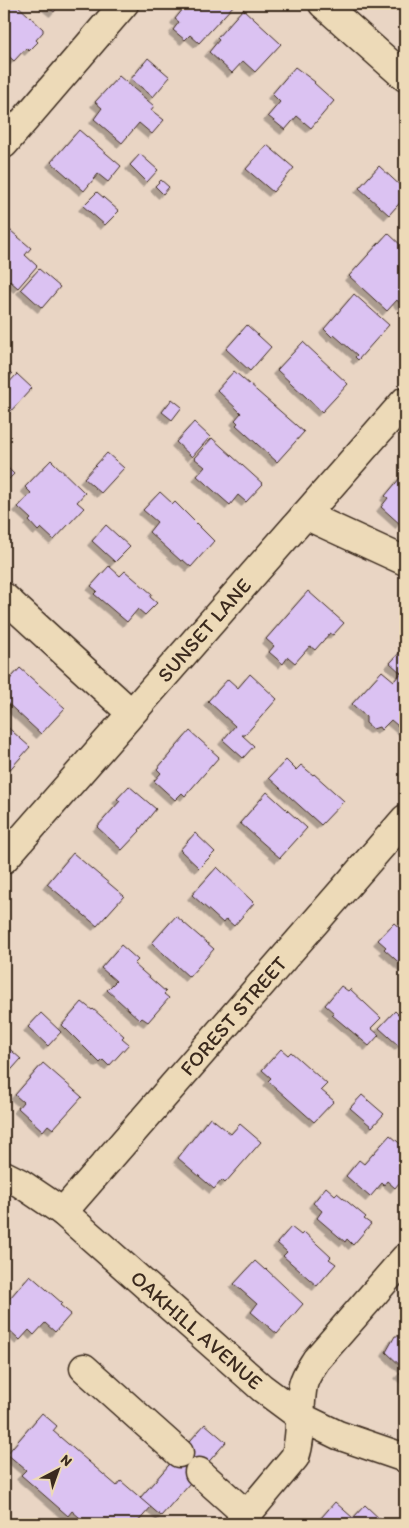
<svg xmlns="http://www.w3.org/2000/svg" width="409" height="1528" font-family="Itim,sans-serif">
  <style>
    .building { fill: #dbc2f2; stroke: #3b2a1e; filter: url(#shadow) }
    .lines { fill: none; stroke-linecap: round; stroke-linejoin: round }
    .minor-casing { stroke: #3b2a1e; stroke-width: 31 }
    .minor { stroke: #eddab8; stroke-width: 28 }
    .labels { text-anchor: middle; stroke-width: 4; stroke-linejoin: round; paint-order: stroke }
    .street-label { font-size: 21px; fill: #3b2a1e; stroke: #eddab8 }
  </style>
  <defs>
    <filter id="shadow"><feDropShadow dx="-4.5" dy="4.5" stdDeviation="0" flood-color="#0004"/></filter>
  </defs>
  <rect width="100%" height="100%" fill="#e9d5c4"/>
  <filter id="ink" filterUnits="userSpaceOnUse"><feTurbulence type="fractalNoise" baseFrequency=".02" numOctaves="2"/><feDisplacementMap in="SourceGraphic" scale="10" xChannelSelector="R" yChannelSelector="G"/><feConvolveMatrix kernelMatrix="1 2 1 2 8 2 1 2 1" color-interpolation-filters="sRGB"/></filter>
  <g filter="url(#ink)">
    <g class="building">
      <polygon points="13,4 16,4 43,29 43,32 36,40 38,42 29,51 26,48 14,61 4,52 4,14"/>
      <polygon points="44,4 61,4 54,12"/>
      <polygon points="187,4 235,4 199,43 190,35 185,40 173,30 179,22 175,19"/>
      <polygon points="243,9 281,44 255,72 243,61 232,73 209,52 219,40 217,38"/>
      <polygon points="148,58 170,77 153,97 131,79"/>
      <polygon points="295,67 315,82 314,83 334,101 311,128 297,116 285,130 268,116 280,102 272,94"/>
      <polygon points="119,76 154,106 151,110 164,120 152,134 139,123 122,143 94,119 102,108 95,102"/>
      <polygon points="79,130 121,166 108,182 98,174 84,191 51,162"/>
      <polygon points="267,145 294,168 273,192 246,169"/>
      <polygon points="140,154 158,170 147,182 130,165"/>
      <polygon points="379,166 405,190 405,197 389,215 359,188"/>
      <polygon points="161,180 169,187 163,194 155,186"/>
      <polygon points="97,192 119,211 105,225 83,206"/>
      <polygon points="4,225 31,248 25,255 37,266 18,288 10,281 6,285 4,283"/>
      <polygon points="388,233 405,249 405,300 401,305 397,300 387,311 349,276"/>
      <polygon points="39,269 60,287 42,308 21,289"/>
      <polygon points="354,294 389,325 358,360 355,357 357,355 334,335 332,337 324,329"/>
      <polygon points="247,325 271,347 250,371 226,349"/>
      <polygon points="303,342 348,384 322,412 277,370"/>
      <polygon points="4,366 12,374 4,383"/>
      <polygon points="234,371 304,432 277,462 236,425 238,423 235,420 241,413 217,390"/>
      <polygon points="17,374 32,388 9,413 4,407 4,388"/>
      <polygon points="172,399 182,407 172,420 162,412"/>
      <polygon points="194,422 210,437 192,457 176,442"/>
      <polygon points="212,438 263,484 246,502 238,495 230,505 197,476 205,467 194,458"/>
      <polygon points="107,453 124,468 101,493 84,478"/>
      <polygon points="4,458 8,462 5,465 14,474 4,484"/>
      <polygon points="51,460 85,493 77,502 84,508 54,540 41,528 38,531 29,521 31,519 18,507 31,493 25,487"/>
      <polygon points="405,472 405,518 400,524 381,507 388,498 385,496"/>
      <polygon points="160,492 173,504 175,502 214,541 191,567 183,560 181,561 149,532 157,522 143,510"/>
      <polygon points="106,525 130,547 115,562 92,541"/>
      <polygon points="109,566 120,576 125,571 152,594 150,597 157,603 145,615 138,609 127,622 94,594 97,591 91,586"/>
      <polygon points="308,591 344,623 333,635 330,633 315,650 310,646 295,663 288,657 283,664 269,652 274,646 266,639"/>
      <polygon points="405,647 405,730 404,731 391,720 381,730 379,727 373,729 366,723 366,717 352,704 382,671 394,681 401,673 390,663"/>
      <polygon points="20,668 65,708 41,734 4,700 4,686"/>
      <polygon points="250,674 277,699 245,735 242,735 254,746 243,758 223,740 235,726 208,701 228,679 238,688"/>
      <polygon points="4,724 30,747 4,776"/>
      <polygon points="190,731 219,757 185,796 182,793 175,800 154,781 161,773 157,769"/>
      <polygon points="286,760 296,770 301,765 313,775 314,774 344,801 321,825 269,778"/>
      <polygon points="129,786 156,809 139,830 140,831 122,850 97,827 120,801 117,799"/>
      <polygon points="267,792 307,828 280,858 240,823"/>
      <polygon points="195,833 215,852 199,868 180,850"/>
      <polygon points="73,853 124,896 97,926 47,884"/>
      <polygon points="217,867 254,903 234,926 226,919 223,923 192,895"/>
      <polygon points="176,916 214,949 189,977 152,943"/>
      <polygon points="394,923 402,930 405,926 405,968 384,949 386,947 378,940"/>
      <polygon points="121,945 138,960 134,964 166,992 164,994 169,998 148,1022 142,1018 140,1020 107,990 116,981 101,968"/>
      <polygon points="341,986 348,991 350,989 381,1018 371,1028 379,1035 369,1046 332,1015 334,1013 325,1005"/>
      <polygon points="82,1002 92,1010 93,1009 124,1036 122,1038 129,1044 109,1066 103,1060 100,1063 62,1025"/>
      <polygon points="395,1011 405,1021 405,1040 399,1046 379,1028"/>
      <polygon points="41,1013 61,1032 48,1046 28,1027"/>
      <polygon points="4,1044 21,1059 4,1078"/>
      <polygon points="281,1049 288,1055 291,1052 327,1084 321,1090 334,1101 314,1122 268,1081 271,1078 262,1070"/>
      <polygon points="43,1063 82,1097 53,1129 48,1125 43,1131 18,1108 23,1102 15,1095"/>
      <polygon points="362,1095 384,1114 372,1127 350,1108"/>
      <polygon points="210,1117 231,1134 240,1124 261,1142 225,1183 222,1180 214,1189 178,1158"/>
      <polygon points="390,1135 405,1148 405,1176 395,1188 387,1181 384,1185 382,1183 370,1197 346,1176 359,1160 364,1164"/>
      <polygon points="326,1187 335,1195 337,1193 366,1217 364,1219 371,1224 353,1245 347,1239 345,1242 317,1218 322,1211 313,1203"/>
      <polygon points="291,1227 301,1235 304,1232 331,1257 329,1259 336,1264 317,1286 283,1256 287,1252 277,1243"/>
      <polygon points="255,1261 265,1270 266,1269 303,1304 277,1334 251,1312 257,1304 234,1284"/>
      <polygon points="30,1275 62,1303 60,1305 71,1314 55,1332 45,1323 34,1335 29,1330 20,1340 4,1325 4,1314 6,1311 4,1305"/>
      <polygon points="405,1330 405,1379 399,1374 404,1369 386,1352 395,1336 400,1336"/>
      <polygon points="42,1413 57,1426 53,1431 117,1486 121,1481 151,1507 136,1524 87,1524 72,1511 68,1516 21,1475 26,1470 7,1454"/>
      <polygon points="205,1424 226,1442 161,1516 140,1498"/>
      <polygon points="335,1502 353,1518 365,1505 383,1522 381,1524 318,1524 323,1519 321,1518"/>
    </g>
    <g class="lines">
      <g class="minor-casing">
        <g id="minor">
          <polyline points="323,4 405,77"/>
          <polyline points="4,144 124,4"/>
          <polyline points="305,515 405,561"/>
          <polyline points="4,597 131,713"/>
          <path id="s1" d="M 4,859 L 405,401"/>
          <path id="s2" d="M 4,1175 L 20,1183 L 63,1212 L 262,1388 L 301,1417 L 338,1435 L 405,1458"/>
          <path id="s3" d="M 63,1212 L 405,819"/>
          <polyline points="84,1368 179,1453"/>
          <polyline points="199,1472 247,1515"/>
          <path d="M 239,1524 L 295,1457 C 303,1434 298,1409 303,1385 C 305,1376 311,1368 316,1360 L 405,1258"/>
        </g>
      </g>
      <use href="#minor" class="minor"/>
    </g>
  </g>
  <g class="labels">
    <g class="street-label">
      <text dy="7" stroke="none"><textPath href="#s1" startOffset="304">SUNSET LANE</textPath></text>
      <text dy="7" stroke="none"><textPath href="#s3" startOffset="260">FOREST STREET</textPath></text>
      <text dy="7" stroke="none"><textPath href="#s2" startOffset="248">OAKHILL AVENUE</textPath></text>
    </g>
  </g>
  <rect width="409" height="1528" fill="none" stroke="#eddab8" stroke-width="20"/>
  <rect x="10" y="10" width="389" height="1508" fill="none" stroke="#3b2a1e" stroke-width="2" filter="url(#ink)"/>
  <g transform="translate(58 1470) rotate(41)" stroke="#eddab8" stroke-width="4" paint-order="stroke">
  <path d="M0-4L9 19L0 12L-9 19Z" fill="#3b2a1e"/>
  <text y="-8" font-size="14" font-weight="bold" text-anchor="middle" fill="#3b2a1e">N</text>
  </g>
</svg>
